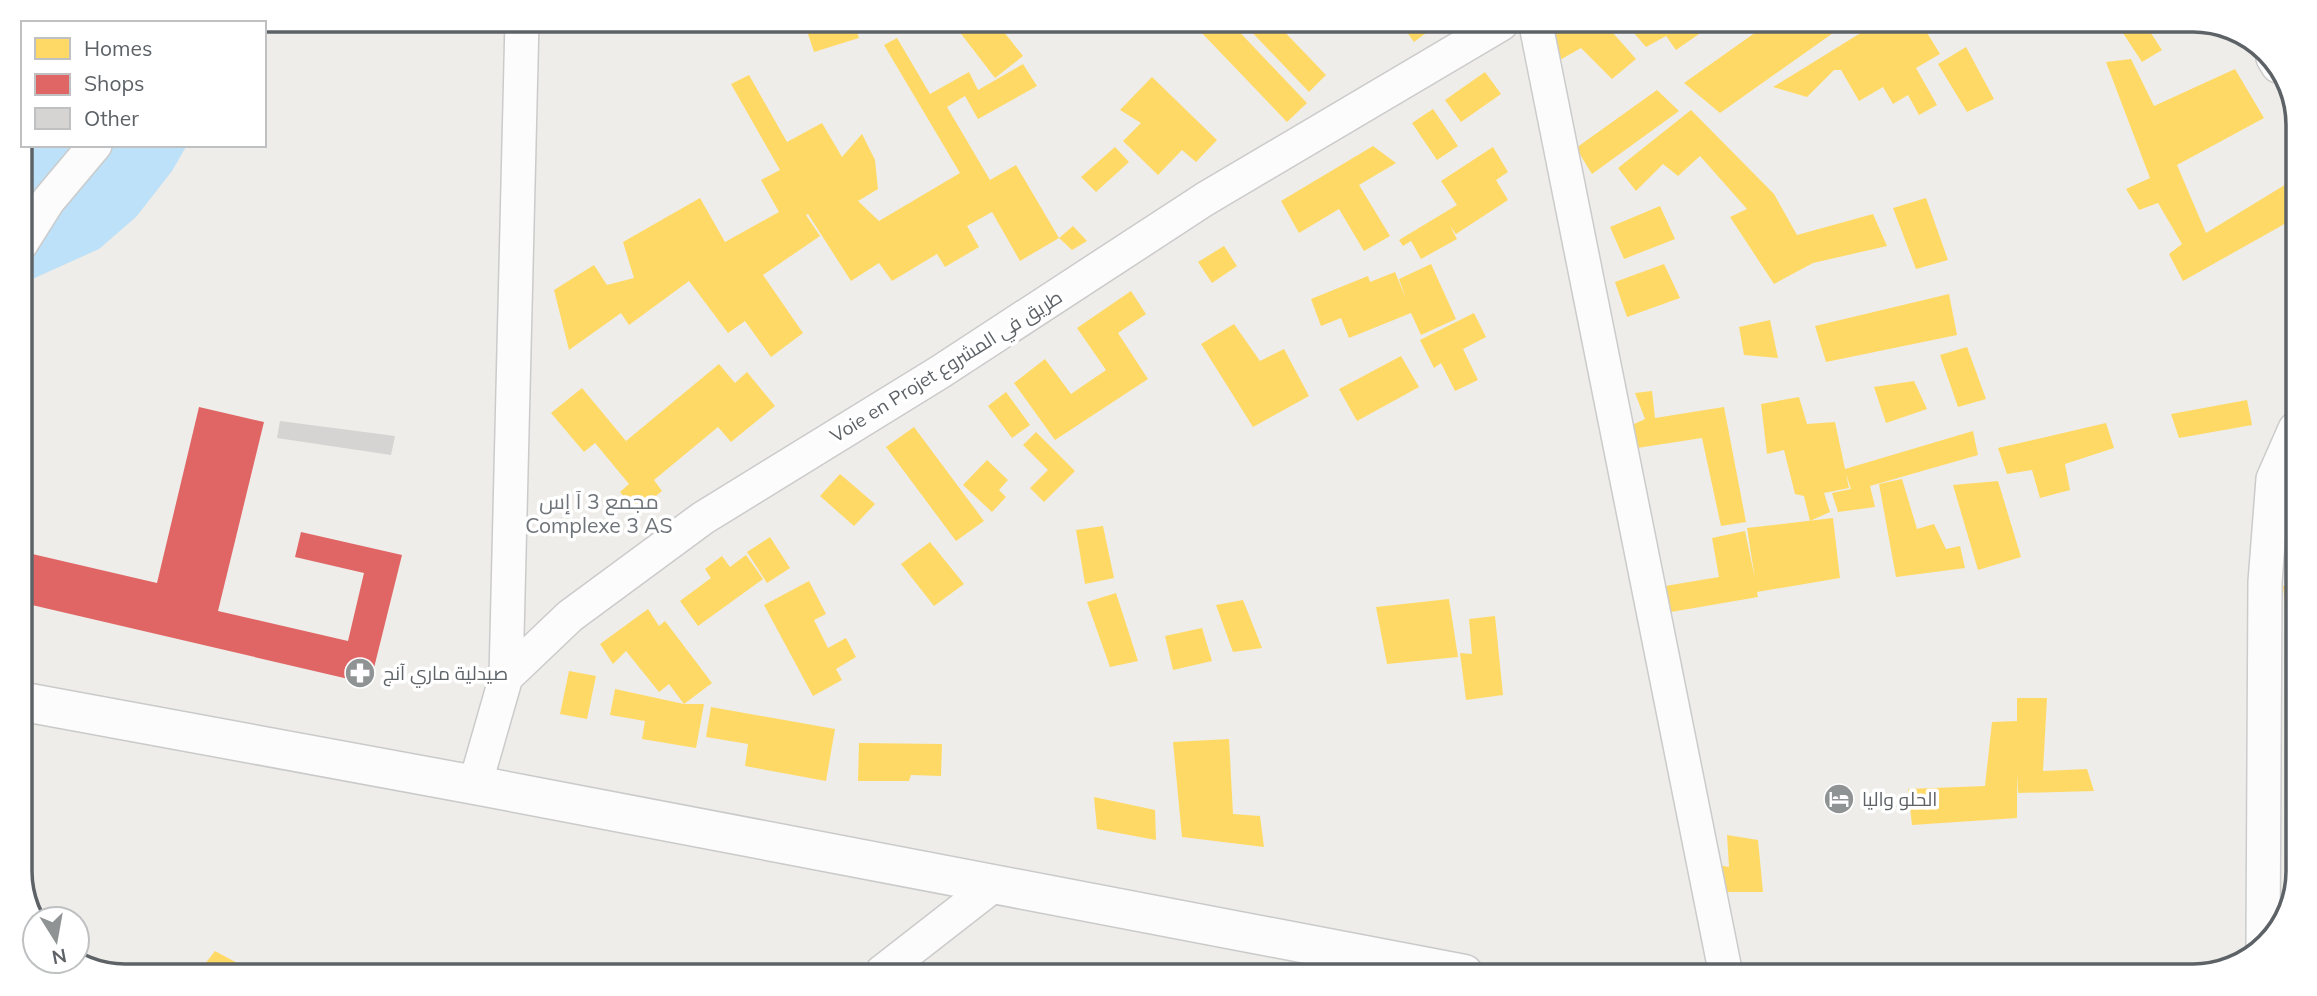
<svg xmlns="http://www.w3.org/2000/svg" width="2317" height="996" font-family="Mulish,Cairo,sans-serif">
  <style>
    .water { fill: #bce1f8 }
    .homes { fill: #ffd966 }
    .shops { fill: #e06666 }
    .building { fill: #d5d4d2 }
    .lines { fill: none; stroke-linecap: round; stroke-linejoin: round }
    .minor-casing { stroke: #cbcbcb; stroke-width: 36 }
    .secondary-casing { stroke: #c9cac9; stroke-width: 41 }
    .minor { stroke: #fcfcfc; stroke-width: 33 }
    .secondary { stroke: #fcfcfc; stroke-width: 38 }
    .labels { text-anchor: middle; stroke-width: 7; stroke-linejoin: round; paint-order: stroke }
    .street-label { font-size: 19px; fill: #5d6267; stroke: #fff }
    .poi-label { font-size: 19px; fill: #5d6267; stroke: #fff; text-anchor: start }
    .neighbourhood-label { font-size: 21px; fill: #6e7479; stroke: #fff }
    .rim { fill: none; stroke: #5d6267; stroke-width: 3.5 }
  </style>
  <rect width="100%" height="100%" fill="#eeede9"/>
  <g class="water">
    <polygon points="125,19 250,20 249,23 116,23"/>
    <polygon points="23,111 23,145 187,145 172,171 136,217 99,249 19,285 19,118"/>
  </g>
  <g class="homes">
    <polygon points="804,22 854,22 859,38 814,52"/>
    <polygon points="907,22 929,22 915,33"/>
    <polygon points="952,22 997,23 1023,56 995,78"/>
    <polygon points="1164,23 1231,23 1307,103 1287,122 1199,30"/>
    <polygon points="1252,23 1277,24 1326,75 1309,92 1247,27"/>
    <polygon points="1401,24 1438,24 1414,42"/>
    <polygon points="1541,25 1606,25 1636,59 1612,79 1581,48 1544,69"/>
    <polygon points="1627,25 1691,25 1699,34 1676,50 1666,36 1646,47"/>
    <polygon points="1766,25 1843,26 1720,113 1684,83"/>
    <polygon points="1872,26 1923,26 1940,54 1916,68 1937,105 1919,115 1908,95 1893,104 1883,87 1859,101 1841,70 1834,70 1807,97 1773,87"/>
    <polygon points="2119,27 2147,27 2162,50 2142,62"/>
    <polygon points="897,38 930,94 969,72 978,90 1023,64 1037,86 978,119 965,96 947,107 990,180 1016,165 1059,238 1020,261 992,212 967,226 979,247 945,267 937,254 892,281 879,263 851,281 808,214 806,215 820,236 763,275 803,333 771,357 745,321 728,333 689,281 629,325 621,313 569,350 554,290 594,265 607,285 634,278 623,242 700,198 725,242 779,212 761,180 780,170 731,84 749,75 787,142 822,123 842,157 862,134 875,160 878,189 858,201 879,221 960,173 884,45"/>
    <polygon points="1966,47 1994,99 1967,112 1938,64"/>
    <polygon points="2131,59 2154,106 2235,69 2264,118 2177,165 2206,233 2288,183 2297,200 2297,217 2183,281 2169,254 2182,244 2158,203 2139,210 2126,189 2150,178 2106,62"/>
    <polygon points="1485,72 1501,94 1461,122 1445,100"/>
    <polygon points="1152,77 1217,140 1196,162 1182,150 1158,175 1123,141 1141,123 1120,110"/>
    <polygon points="1657,90 1679,111 1592,174 1576,148"/>
    <polygon points="1433,109 1458,146 1437,160 1412,123"/>
    <polygon points="1691,110 1774,194 1797,235 1873,214 1887,246 1813,263 1774,284 1730,217 1747,209 1700,156 1678,176 1663,164 1636,191 1618,168"/>
    <polygon points="1373,146 1396,163 1359,185 1390,236 1364,251 1339,209 1299,233 1281,201"/>
    <polygon points="1115,147 1129,162 1096,192 1081,177"/>
    <polygon points="1493,147 1508,172 1496,180 1508,200 1456,234 1450,226 1457,239 1421,259 1411,241 1403,246 1399,240 1457,205 1441,181"/>
    <polygon points="1926,198 1948,260 1916,269 1893,208"/>
    <polygon points="1660,206 1675,239 1624,259 1610,227"/>
    <polygon points="1073,226 1087,241 1072,250 1059,238"/>
    <polygon points="1224,246 1237,266 1212,283 1198,262"/>
    <polygon points="1431,264 1456,319 1421,335 1411,313 1349,338 1341,318 1321,326 1311,299 1368,276 1370,282 1395,272 1406,299 1399,279"/>
    <polygon points="1664,264 1680,298 1627,317 1615,282"/>
    <polygon points="1131,291 1146,314 1118,333 1148,379 1055,440 1014,383 1045,359 1071,394 1106,370 1077,328"/>
    <polygon points="1949,294 1957,335 1826,362 1815,326"/>
    <polygon points="1474,313 1486,337 1463,349 1478,380 1455,391 1441,363 1434,368 1420,340"/>
    <polygon points="1770,320 1778,358 1744,355 1739,327"/>
    <polygon points="1234,324 1260,361 1284,349 1309,396 1253,427 1201,344"/>
    <polygon points="1967,347 1986,399 1958,407 1940,355"/>
    <polygon points="1401,356 1419,387 1357,421 1339,389"/>
    <polygon points="719,364 735,383 747,372 775,406 731,442 718,427 654,480 662,491 636,512 620,492 629,484 595,443 584,452 551,413 582,388 626,441"/>
    <polygon points="1914,381 1927,409 1886,423 1874,387"/>
    <polygon points="1652,391 1655,418 1724,407 1746,522 1721,526 1702,438 1637,448 1632,425 1645,419 1635,393"/>
    <polygon points="1006,392 1030,425 1012,438 988,406"/>
    <polygon points="1799,397 1807,424 1835,422 1845,469 1973,431 1978,455 1870,486 1875,507 1838,512 1832,493 1851,489 1846,474 1849,488 1824,493 1830,512 1810,521 1804,496 1795,494 1784,450 1767,454 1761,404"/>
    <polygon points="2247,400 2252,425 2179,438 2171,414"/>
    <polygon points="2106,423 2114,448 2065,464 2070,490 2040,498 2032,470 2007,474 1998,448"/>
    <polygon points="914,427 984,521 956,541 886,447"/>
    <polygon points="1036,432 1075,471 1044,502 1030,488 1048,470 1023,445"/>
    <polygon points="987,460 1008,480 999,490 1006,497 992,512 963,485"/>
    <polygon points="840,474 875,504 854,526 820,496"/>
    <polygon points="1902,479 1917,529 1934,524 1946,549 1960,546 1965,568 1896,577 1879,484"/>
    <polygon points="1998,481 2021,557 1978,570 1953,485"/>
    <polygon points="1833,518 1840,578 1757,592 1758,597 1671,612 1665,586 1719,577 1712,538 1745,531 1755,579 1747,528"/>
    <polygon points="2294,525 2293,583 2288,583 2283,544"/>
    <polygon points="1103,526 1114,578 1085,584 1076,530"/>
    <polygon points="770,537 790,568 767,583 747,552"/>
    <polygon points="930,542 964,584 934,606 901,564"/>
    <polygon points="746,555 763,579 698,626 680,601 711,578 705,569 722,556 730,567"/>
    <polygon points="809,581 826,614 814,620 828,648 846,638 856,657 836,669 842,680 813,696 764,605"/>
    <polygon points="2283,586 2293,586 2292,646 2290,646"/>
    <polygon points="1116,593 1138,661 1110,667 1087,602"/>
    <polygon points="1449,599 1458,657 1387,664 1376,607"/>
    <polygon points="1243,600 1262,648 1233,652 1216,605"/>
    <polygon points="648,609 659,626 665,621 712,683 684,704 669,684 659,692 626,651 613,664 600,644"/>
    <polygon points="1495,616 1503,695 1466,700 1460,653 1472,654 1469,619"/>
    <polygon points="1202,628 1212,661 1173,670 1165,636"/>
    <polygon points="569,671 596,676 587,719 560,714"/>
    <polygon points="615,689 684,704 704,704 696,748 642,739 645,721 610,715"/>
    <polygon points="2017,698 2047,698 2043,771 2087,769 2094,791 2018,793 2017,774 2017,818 1912,825 1908,789 1985,786 1992,722 2017,721"/>
    <polygon points="711,707 835,729 826,781 745,766 748,744 706,737"/>
    <polygon points="1229,739 1233,814 1260,816 1264,847 1182,837 1173,742"/>
    <polygon points="859,743 942,744 941,776 911,775 909,781 858,781"/>
    <polygon points="1094,797 1155,810 1156,840 1097,829"/>
    <polygon points="1727,835 1758,840 1763,892 1720,892 1714,864 1729,867"/>
    <polygon points="215,951 239,964 235,969 201,969"/>
  </g>
  <polygon class="shops" points="199,407 264,422 218,611 348,641 364,573 295,557 301,532 402,555 370,684 19,602 19,589 28,553 157,583"/>
  <polygon class="building" points="280,421 395,436 391,455 277,438"/>
  <g class="lines">
    <g class="minor-casing">
      <g id="minor">
        <polyline points="197,23 200,20"/>
        <polyline points="1536,25 1726,975"/>
        <polyline points="2273,58 2278,66"/>
        <polyline points="19,247 48,201 95,145"/>
        <polyline points="506,677 522,21"/>
        <polyline points="475,785 506,677 570,616 703,518 940,372 1205,199 1501,24"/>
        <polyline points="2263,944 2265,582 2273,479 2295,429"/>
        <polyline points="882,972 995,884"/>
      </g>
    </g>
    <g class="secondary-casing">
      <polyline id="secondary" points="19,701 475,785 1464,974"/>
    </g>
    <use href="#minor" class="minor"/>
    <use href="#secondary" class="secondary"/>
  </g>
  <defs>
    <g id="pharmacy-disc" transform="scale(1.575)"><circle r="9.5" fill="#909394" stroke="#fff"/><path d="M-2-6h4v4h4v4h-4v4h-4v-4h-4v-4h4Z" fill="#fff"/></g>
    <g id="hotel-disc" transform="scale(1.575)"><circle r="9.5" fill="#909394" stroke="#fff"/><path d="M-6-4.5h1.5V1H6V5H4.5V3h-9V5H-6ZM-4 0a1.8 1.8 0 1 1 3.6 0ZM.5 0V-2.5h3Q6-2.5 6 0Z" fill="#fff"/></g>
  </defs>
  <g fill-rule="evenodd">
    <use href="#pharmacy-disc" x="360" y="673"/>
    <use href="#hotel-disc" x="1839" y="799"/>
  </g>
  <g class="labels">
    <g class="street-label">
      <text transform="translate(946 366) rotate(-32)" y="7">Voie en Projet طريق في المشروع</text>
    </g>
    <g class="poi-label">
      <text x="383" y="680">صيدلية ماري آنج</text>
      <text x="1862" y="806">الحلو واليا</text>
    </g>
    <g class="neighbourhood-label">
      <text x="599" y="509">مجمع 3 آ إس<tspan x="599" dy="24">Complexe 3 AS</tspan></text>
    </g>
  </g>
  <path d="M0 0H2317V996H0ZM125 32H2193A93 93 0 0 1 2286 125V871A93 93 0 0 1 2193 964H125A93 93 0 0 1 32 871V125A93 93 0 0 1 125 32Z" fill="#fff" fill-rule="evenodd"/>
  <path class="rim" d="M125 32H2193A93 93 0 0 1 2286 125V871A93 93 0 0 1 2193 964H125A93 93 0 0 1 32 871V125A93 93 0 0 1 125 32Z"/>
  <rect x="21" y="21" width="245" height="126" fill="#ffffff" stroke="#bec0c2" stroke-width="2"/>
  <rect x="35" y="38" width="35" height="21" fill="#ffd966" stroke="#bec0c2" stroke-width="2"/>
  <text x="84" y="56" font-size="21" fill="#5d6267">Homes</text>
  <rect x="35" y="74" width="35" height="21" fill="#e06666" stroke="#bec0c2" stroke-width="2"/>
  <text x="84" y="91" font-size="21" fill="#5d6267">Shops</text>
  <rect x="35" y="108" width="35" height="21" fill="#d5d4d2" stroke="#bec0c2" stroke-width="2"/>
  <text x="84" y="126" font-size="21" fill="#5d6267">Other</text>
  <g transform="translate(56 940) rotate(169)"><circle r="33" fill="#ffffff" stroke="#bec0c2" stroke-width="2"/>
  <path d="M0-5L12 26L0 18L-12 26Z" fill="#909394"/>
  <text y="-10" font-size="19" font-weight="bold" text-anchor="middle" fill="#5d6267">N</text>
  </g>
</svg>
